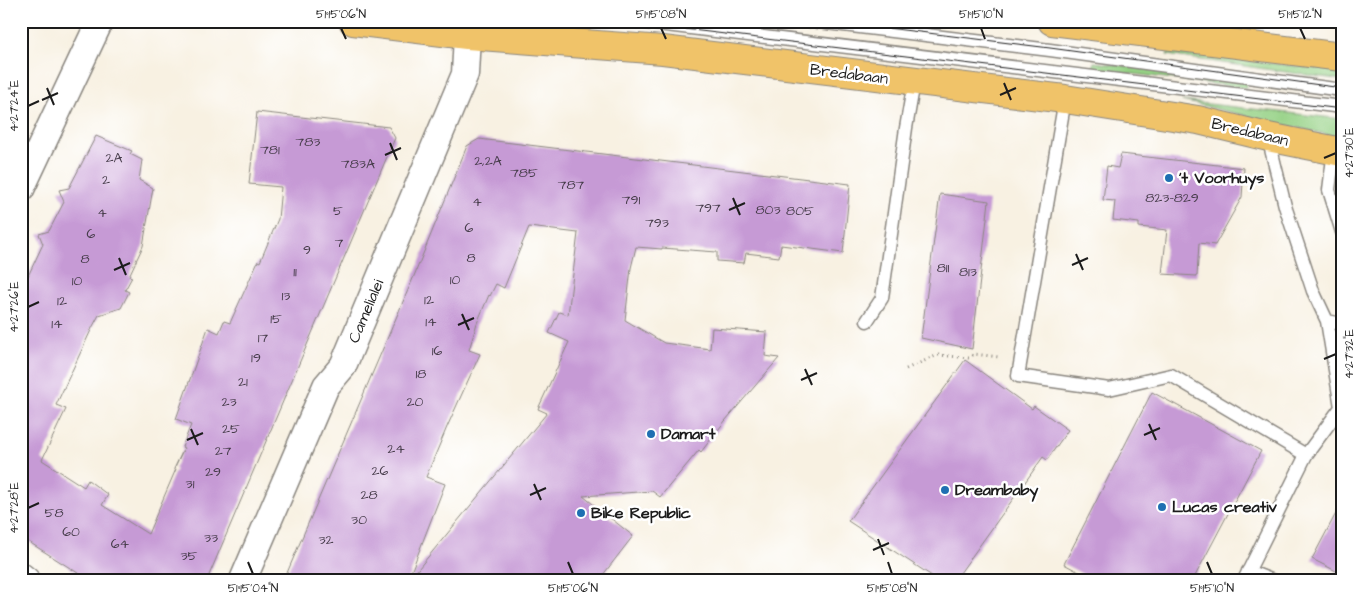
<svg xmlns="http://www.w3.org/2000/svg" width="1363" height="601" viewBox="0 0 1363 601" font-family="'Architects Daughter',sans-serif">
  <rect width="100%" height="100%" fill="#fff"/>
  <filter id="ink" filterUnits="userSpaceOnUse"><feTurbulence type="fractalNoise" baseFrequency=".02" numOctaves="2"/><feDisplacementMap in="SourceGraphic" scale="10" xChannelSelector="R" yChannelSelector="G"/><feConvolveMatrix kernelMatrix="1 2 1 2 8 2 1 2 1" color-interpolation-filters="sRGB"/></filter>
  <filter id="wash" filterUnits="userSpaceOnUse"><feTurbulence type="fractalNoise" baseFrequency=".0096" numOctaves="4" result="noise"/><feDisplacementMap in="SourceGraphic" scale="20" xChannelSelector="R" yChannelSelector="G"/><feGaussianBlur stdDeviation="1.12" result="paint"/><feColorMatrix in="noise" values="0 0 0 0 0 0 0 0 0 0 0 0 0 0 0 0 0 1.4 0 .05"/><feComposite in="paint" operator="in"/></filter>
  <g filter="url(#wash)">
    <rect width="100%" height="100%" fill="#f8f1e2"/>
    <path fill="#95d185" stroke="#587650" d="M1168 52 1342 71V80L1167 55Z
      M1094 62 1246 81V88L1093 69Z
      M1182 101 1342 119V138Z"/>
    <g id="blocks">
      <path fill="#c69ad5" d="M257 112 389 127 395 138 207 580H89L21 537V291L43 244 39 234 49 231 64 202 59 190 69 188 96 136 132 151 130 154 142 160 139 180 153 188 143 246 129 276 132 277 125 290 129 292 121 308 99 315 92 328 56 405 66 409 42 460 84 487 88 480 108 495 102 505 148 534 176 469H174L184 448 182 447 191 425 176 419 208 328 219 333 224 321 230 323 258 261 260 262 278 219 281 187 249 184Z
        M479 139 850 184 843 253 781 245 779 257 746 253 744 263 717 261V252L662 248V249L636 247 631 268 625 320 664 343 710 349 712 328 767 332 765 356 779 358 725 421 701 452 699 450 660 497 652 491 583 496 633 536 599 580H409L547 413 538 409 569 342 549 333 559 312 568 315 578 233 529 227 504 288 496 284 490 296 489 295 477 323 469 350 480 354 447 427 426 477 445 484 408 580H284L414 276 467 146Z
        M1121 154 1244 168 1242 197 1215 245 1199 243 1197 276 1162 274 1167 230 1139 227V223L1113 220 1115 201 1103 200 1107 166 1118 168Z
        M940 194 989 201 972 349 921 338Z
        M965 360 1032 409 1034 406 1068 430 1047 460 1043 457 955 580H938L848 521Z
        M1152 392 1261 451 1193 580H1094L1064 564Z
        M1342 502V574L1312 559Z"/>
    </g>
  </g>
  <g filter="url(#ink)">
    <use href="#blocks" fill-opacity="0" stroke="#8a867f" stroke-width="1"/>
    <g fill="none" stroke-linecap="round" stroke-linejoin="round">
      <g stroke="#8a867f" stroke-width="15">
        <path id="service" d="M633 21 1342 107
          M810 21 1050 50 1342 90
          M1065 99 1018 376 1109 389 1171 375 1306 455
          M1268 137 1285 206 1313 291 1327 321 1341 407
          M1334 150 1329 190 1342 232
          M867 321 882 298 906 128 914 82
          M1327 321 1342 324
          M1248 571 1271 580
          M1244 580 1306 455 1342 406"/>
      </g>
      <g stroke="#8a867f" stroke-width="29">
        <path id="minor" d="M21 189 100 21
          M21 576 26 580
          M243 580 326 386 343 366 465 74 467 35"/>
      </g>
      <g stroke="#8a867f" stroke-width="30">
        <path id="primary" d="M353 21 467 35 663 50 1065 99 1198 120 1268 137 1342 152
          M1052 21 1342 57"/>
      </g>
      <path stroke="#8a867f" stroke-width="3" stroke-dasharray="1 4" stroke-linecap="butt" d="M906 369 938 355 969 358 974 354 999 357"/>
      <use href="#service" stroke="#fff" stroke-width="12"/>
      <use href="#minor" stroke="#fff" stroke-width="26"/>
      <use href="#primary" stroke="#f0c369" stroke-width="28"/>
      <path stroke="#1c1c1c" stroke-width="1" d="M618 21 1342 109
        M830 21 1050 48 1342 88"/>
    </g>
  </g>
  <path fill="none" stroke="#1c1c1c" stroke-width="2" d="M341 28 346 39M661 28 666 39M981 28 985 39M1300 28 1305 39M1004 83 1011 100M47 88 54 105M1000 95 1016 88M42 100 58 93M28 106 39 101M390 143 397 160M385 155 401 148M1324 158 1336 153M733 198 740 215M729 210 745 203M1076 254 1083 270M119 258 126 275M1072 265 1088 258M114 270 130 263M28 307 39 302M462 314 469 330M458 325 474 318M1324 359 1336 354M805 369 812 385M801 380 817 373M1149 424 1156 440M191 429 198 445M1144 435 1160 428M187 440 203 433M534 484 541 500M530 495 546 488M28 508 39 503M878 539 884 555M873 550 889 543M248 562 253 574M568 562 573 574M888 562 892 574M1207 562 1212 574"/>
  <g fill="#1f6fb2" stroke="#fff" stroke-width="2">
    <circle cx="1169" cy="178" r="5"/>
    <circle cx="651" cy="434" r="5"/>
    <circle cx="945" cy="490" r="5"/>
    <circle cx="1162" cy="507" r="5"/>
    <circle cx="581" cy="513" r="5"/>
  </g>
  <g text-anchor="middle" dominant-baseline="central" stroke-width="5" stroke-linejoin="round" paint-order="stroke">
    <g font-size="14" fill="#463c4a">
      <text x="308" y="142">783</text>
      <text x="270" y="150">781</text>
      <text x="114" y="158">2A</text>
      <text x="488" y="161">2,2A</text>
      <text x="358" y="164">783A</text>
      <text x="524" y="173">785</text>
      <text x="106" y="180">2</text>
      <text x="571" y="185">787</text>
      <text x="1172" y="198">823-829</text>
      <text x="631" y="200">791</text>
      <text x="477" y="202">4</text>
      <text x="708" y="208">797</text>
      <text x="768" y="210">803</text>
      <text x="338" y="211">5</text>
      <text x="800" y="211">805</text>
      <text x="102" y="213">4</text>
      <text x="657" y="223">793</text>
      <text x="469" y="228">6</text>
      <text x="91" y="234">6</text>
      <text x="339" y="243">7</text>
      <text x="307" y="250">9</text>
      <text x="471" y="258">8</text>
      <text x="85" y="259">8</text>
      <text x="943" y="268">811</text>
      <text x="295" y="272">11</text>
      <text x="968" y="272">813</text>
      <text x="455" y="280">10</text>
      <text x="77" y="281">10</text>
      <text x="286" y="296">13</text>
      <text x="429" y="300">12</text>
      <text x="62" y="301">12</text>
      <text x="276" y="319">15</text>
      <text x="431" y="322">14</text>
      <text x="57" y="324">14</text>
      <text x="263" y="338">17</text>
      <text x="437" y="351">16</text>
      <text x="256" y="358">19</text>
      <text x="421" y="374">18</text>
      <text x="243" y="382">21</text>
      <text x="229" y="402">23</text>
      <text x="415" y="402">20</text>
      <text x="231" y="429">25</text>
      <text x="396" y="449">24</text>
      <text x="223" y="451">27</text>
      <text x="380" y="471">26</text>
      <text x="213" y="472">29</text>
      <text x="190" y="484">31</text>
      <text x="369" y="495">28</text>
      <text x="54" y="513">58</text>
      <text x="359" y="520">30</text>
      <text x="71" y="532">60</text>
      <text x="211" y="538">33</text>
      <text x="326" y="540">32</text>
      <text x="120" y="544">64</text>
      <text x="189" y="556">35</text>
    </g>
    <g font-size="16" fill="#1c1c1c" stroke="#fff">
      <text transform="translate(849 74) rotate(7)">Bredabaan</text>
      <text transform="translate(1250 132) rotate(13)">Bredabaan</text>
      <text transform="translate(366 311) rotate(-67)">Camelialei</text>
    </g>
    <g font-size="16" font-weight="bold" fill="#1c1c1c" stroke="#fff" text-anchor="start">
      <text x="1179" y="178">'t Voorhuys</text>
      <text x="661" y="434">Damart</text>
      <text x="955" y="490">Dreambaby</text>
      <text x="1172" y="507">Lucas creativ</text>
      <text x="591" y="513">Bike Republic</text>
    </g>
  </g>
  <rect width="1363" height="601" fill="none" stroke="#fff" stroke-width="55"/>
  <rect x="28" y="28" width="1308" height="546" fill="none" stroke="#1c1c1c" stroke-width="2"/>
  <g font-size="12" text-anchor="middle" fill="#1c1c1c">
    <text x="341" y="18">51°15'06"N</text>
    <text x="661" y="18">51°15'08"N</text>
    <text x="981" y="18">51°15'10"N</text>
    <text x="1300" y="18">51°15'12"N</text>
    <text transform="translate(14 106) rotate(-90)" y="4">4°27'24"E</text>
    <text transform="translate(1349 153) rotate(-90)" y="4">4°27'30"E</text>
    <text transform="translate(14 307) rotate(-90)" y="4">4°27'26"E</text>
    <text transform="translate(1349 354) rotate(-90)" y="4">4°27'32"E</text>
    <text transform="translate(14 508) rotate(-90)" y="4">4°27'28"E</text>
    <text x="253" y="592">51°15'04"N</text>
    <text x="573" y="592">51°15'06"N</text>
    <text x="892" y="592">51°15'08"N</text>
    <text x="1212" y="592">51°15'10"N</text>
  </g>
</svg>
